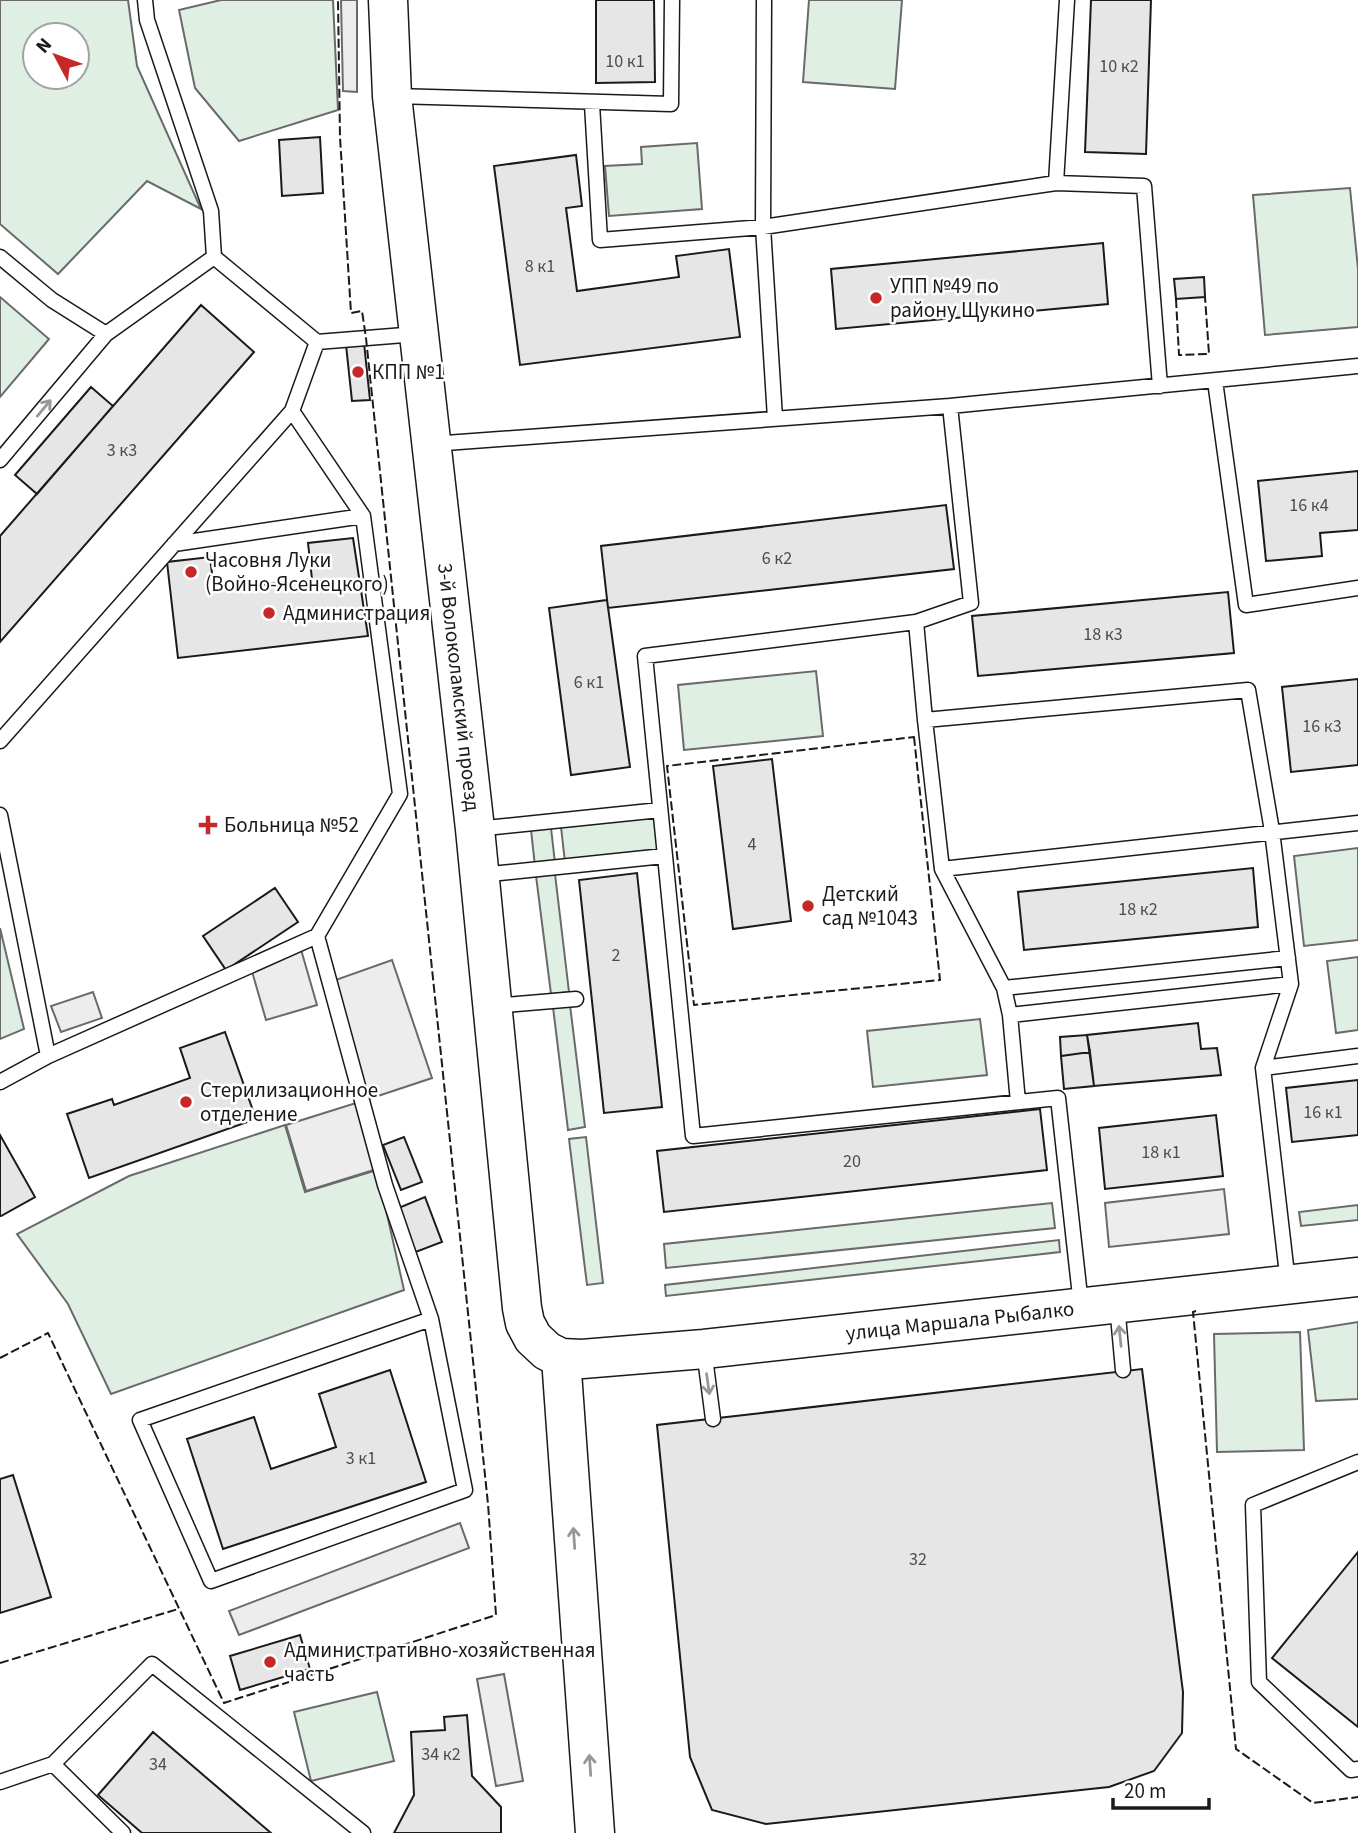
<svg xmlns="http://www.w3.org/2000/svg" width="1358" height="1833" viewBox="0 0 1358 1833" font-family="'Source Sans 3',sans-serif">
  <rect width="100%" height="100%" fill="#fff"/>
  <path fill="#e0efe3" stroke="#6a6a6a" stroke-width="2" fill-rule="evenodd" d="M0 0H128L137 66 201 209 147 181 58 274 0 224ZM35 35H77V77H35Z
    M221 0H333L338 110 239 141 195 88 179 10Z
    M809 0H902L895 89 803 82Z
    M697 143 702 209 609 216 605 166 642 164 641 147Z
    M1350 188 1358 269V327L1265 335 1253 195Z
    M0 297 49 339 0 397Z
    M816 671 823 736 684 750 678 685Z
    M654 816 658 851 565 862 561 827Z
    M551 828 555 863 535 866 531 830Z
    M1358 848V940L1304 946 1294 856Z
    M555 874 569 992 551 994 536 876Z
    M0 928 24 1029 0 1039Z
    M1358 957V1030L1336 1033 1327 961Z
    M570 1005 585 1127 568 1130 553 1007Z
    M980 1019 987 1075 873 1087 867 1031Z
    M285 1125 305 1192 377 1170 404 1290 111 1394 68 1304 17 1234 129 1176Z
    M586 1137 603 1283 587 1285 569 1139Z
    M1052 1203 1055 1228 666 1268 664 1244Z
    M1358 1205V1220L1301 1226 1299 1212Z
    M1059 1240 1060 1252 666 1296 665 1285Z
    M1358 1322V1399L1316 1401 1308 1330Z
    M1300 1332 1304 1450 1217 1452 1214 1334Z
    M377 1692 394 1761 311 1781 294 1712Z"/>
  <path fill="#ededed" stroke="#6a6a6a" stroke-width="2" d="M341 0H357V92L343 91Z
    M300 946 317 1005 266 1020 249 961Z
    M392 960 432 1078 366 1100 327 983Z
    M93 992 102 1018 61 1032 51 1006Z
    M356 1103 377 1169 306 1191 286 1125Z
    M1224 1189 1229 1234 1109 1247 1105 1203Z
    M460 1523 469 1548 239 1635 229 1611Z
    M504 1674 523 1781 496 1786 477 1679Z"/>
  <path fill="#e6e6e6" stroke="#1a1a1a" stroke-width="2" d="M596 0H654L655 82 596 83Z
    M1091 0H1151L1146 154 1085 152Z
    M320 137 323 193 282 196 279 140Z
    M576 155 582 206 566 208 577 291 679 277 676 256 729 249 740 337 520 365 494 166Z
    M1103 243 1108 304 836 329 831 269Z
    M1204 277 1205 297 1176 299 1174 279Z
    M201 305 254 352 0 642V536Z
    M364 343 370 400 352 401 346 345Z
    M91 387 113 406 37 494 15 475Z
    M1358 471V530L1320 533 1322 556 1266 561 1258 481Z
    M946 505 954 569 608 608 601 546Z
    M353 538 368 636 178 658 167 562 210 557 214 590 312 579 308 543Z
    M1228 592 1234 653 978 676 972 616Z
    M607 600 630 767 571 775 549 608Z
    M1358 679V765L1291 772 1282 687Z
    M772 759 791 921 733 929 713 766Z
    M1253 868 1258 927 1024 950 1018 892Z
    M637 873 662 1107 604 1113 579 880Z
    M275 888 298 922 226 970 203 936Z
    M1198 1023 1201 1049 1217 1048 1221 1075 1094 1086 1087 1035Z
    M225 1032 256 1119 89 1178 67 1114 112 1099 114 1105 190 1078 180 1048Z
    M1087 1035 1090 1052 1061 1056 1060 1037Z
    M1090 1052 1094 1086 1064 1089 1061 1056Z
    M1358 1080V1135L1292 1142 1286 1088Z
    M1040 1109 1047 1170 664 1212 657 1151Z
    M1216 1115 1223 1176 1105 1189 1099 1128Z
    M0 1135 35 1197 1 1216 0 1215Z
    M404 1137 422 1182 401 1190 383 1145Z
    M425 1197 442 1242 413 1253 396 1209Z
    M1142 1369 1183 1692 1182 1733 1154 1771 1109 1787 766 1824 712 1810 690 1757 657 1425Z
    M390 1370 426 1482 223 1549 187 1439 254 1417 271 1469 336 1447 319 1394Z
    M13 1475 51 1597 0 1613V1479Z
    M1358 1552V1727L1272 1658Z
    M300 1635 310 1669 240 1690 230 1656Z
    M467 1715 472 1776 501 1807V1833H394L414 1795 411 1732 445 1730 444 1717Z
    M153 1732 271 1833H142L98 1795Z"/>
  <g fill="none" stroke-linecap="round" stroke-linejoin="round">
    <g stroke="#1a1a1a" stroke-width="17">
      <path id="lane" d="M145 0 147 20 211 211 214 257
        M764 0 763 227 775 418
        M394 96 671 104 672 0
        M592 104 600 240 763 227 1056 183 1067 0
        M1056 183 1144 186 1160 386
        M0 257 52 300 106 334 214 257 317 342 417 334
        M1215 381 1246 605 1358 588
        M292 411 363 516 400 794 317 936
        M432 444 950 406 1358 366
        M0 460 106 334
        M174 544 363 516
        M916 622 971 603 950 406
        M925 720 942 869 1358 823
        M0 741 292 411 317 342
        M0 815 48 1056
        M476 829 660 810
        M942 869 1004 988 1010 1015
        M481 875 664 856
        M1004 988 1288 958
        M493 1006 576 999
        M1263 1068 1288 1283
        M0 1082 48 1056 317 936 385 1185 431 1319 465 1490 211 1581 140 1420 431 1319
        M1018 1102 1010 1015 1291 984
        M1081 1305 1058 1098 693 1136 645 656 916 622 925 720 1248 690 1272 831 1291 984 1263 1068 1358 1056
        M1117 1305 1123 1370
        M704 1350 713 1419
        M1358 1462 1253 1505 1259 1682 1351 1770 1358 1769
        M53 1764 152 1664 363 1833
        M0 1782 53 1764 123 1833"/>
    </g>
    <g stroke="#1a1a1a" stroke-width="41">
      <g id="secondary">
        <path id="s1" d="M388 0 392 96 475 829 522 1308 525 1323 533 1338 547 1351 561 1358 582 1359 704 1349 1358 1277"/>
        <path d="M561 1358 595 1833"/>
      </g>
    </g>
    <use href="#lane" stroke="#fff" stroke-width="14"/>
    <use href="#secondary" stroke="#fff" stroke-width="38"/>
    <path stroke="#1a1a1a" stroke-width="2" stroke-dasharray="9 3.5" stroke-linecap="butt" d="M1176 299 1179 355 1209 354 1205 297
      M914 737 940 980 694 1005 667 766Z
      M1196 1311 1193 1312 1236 1749 1313 1803 1358 1797
      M0 1358 48 1333 224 1703 496 1615 488 1504 366 338 362 311 351 313 340 137 338 0
      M0 1663 178 1609"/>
  </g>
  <defs><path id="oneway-shaft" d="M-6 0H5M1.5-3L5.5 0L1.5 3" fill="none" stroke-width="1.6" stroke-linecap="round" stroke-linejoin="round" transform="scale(1.75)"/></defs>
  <g stroke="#989898">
    <use href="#oneway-shaft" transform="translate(44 408) rotate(-50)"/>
    <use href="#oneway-shaft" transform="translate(1120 1336) rotate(-96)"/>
    <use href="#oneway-shaft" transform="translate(708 1384) rotate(82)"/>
    <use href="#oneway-shaft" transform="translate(574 1538) rotate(-94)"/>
    <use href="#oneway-shaft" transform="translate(590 1765) rotate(-94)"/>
  </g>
  <g fill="#c62828" stroke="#fff" stroke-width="2.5">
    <circle cx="876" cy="298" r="7"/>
    <circle cx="358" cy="372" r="7"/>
    <circle cx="191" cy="572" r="7"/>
    <circle cx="269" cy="613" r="7"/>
    <path d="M204.5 814.5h7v7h7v7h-7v7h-7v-7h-7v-7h7z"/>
    <circle cx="808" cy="906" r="7"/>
    <circle cx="186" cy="1102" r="7"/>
    <circle cx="270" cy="1662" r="7"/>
  </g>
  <g text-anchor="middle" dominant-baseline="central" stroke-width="5" stroke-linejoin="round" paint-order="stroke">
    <g font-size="18" fill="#4d4d4d">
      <text x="625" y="61">10 к1</text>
      <text x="1119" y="66">10 к2</text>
      <text x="540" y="266">8 к1</text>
      <text x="122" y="450">3 к3</text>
      <text x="1309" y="505">16 к4</text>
      <text x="777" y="558">6 к2</text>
      <text x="1103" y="634">18 к3</text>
      <text x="589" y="682">6 к1</text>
      <text x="1322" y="726">16 к3</text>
      <text x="752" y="844">4</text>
      <text x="1138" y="909">18 к2</text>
      <text x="616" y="955">2</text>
      <text x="1323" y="1112">16 к1</text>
      <text x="1161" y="1152">18 к1</text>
      <text x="852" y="1161">20</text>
      <text x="361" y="1458">3 к1</text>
      <text x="918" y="1559">32</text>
      <text x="441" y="1754">34 к2</text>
      <text x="158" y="1764">34</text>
    </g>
    <g font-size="21" fill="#1a1a1a" stroke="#fff" text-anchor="start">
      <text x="890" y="286">УПП №49 по<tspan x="890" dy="24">району Щукино</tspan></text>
      <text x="372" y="372">КПП №1</text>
      <text x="205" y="560">Часовня Луки<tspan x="205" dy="24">(Войно-Ясенецкого)</tspan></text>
      <text x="283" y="613">Администрация</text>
      <text x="224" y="825">Больница №52</text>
      <text x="822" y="894">Детский<tspan x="822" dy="24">сад №1043</tspan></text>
      <text x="200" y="1090">Стерилизационное<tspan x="200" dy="24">отделение</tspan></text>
      <text x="284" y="1650">Административно-хозяйственная<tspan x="284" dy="24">часть</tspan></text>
    </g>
    <g font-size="21" fill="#1a1a1a" stroke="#fff">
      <text stroke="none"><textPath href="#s1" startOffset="691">3-й Волоколамский проезд</textPath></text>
      <text stroke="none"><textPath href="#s1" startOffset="1783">улица Маршала Рыбалко</textPath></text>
    </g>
  </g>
  <g transform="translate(56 56) rotate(311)"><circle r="33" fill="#ffffff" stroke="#a3a3a3" stroke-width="2"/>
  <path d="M0-5L12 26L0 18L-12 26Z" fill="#c62828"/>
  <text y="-10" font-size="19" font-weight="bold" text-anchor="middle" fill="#1a1a1a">N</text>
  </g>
  <path d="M1113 1798v10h96v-10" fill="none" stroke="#1a1a1a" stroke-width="3.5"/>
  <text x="1124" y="1798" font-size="21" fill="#1a1a1a" stroke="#ffffff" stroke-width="5" paint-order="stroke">20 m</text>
</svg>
